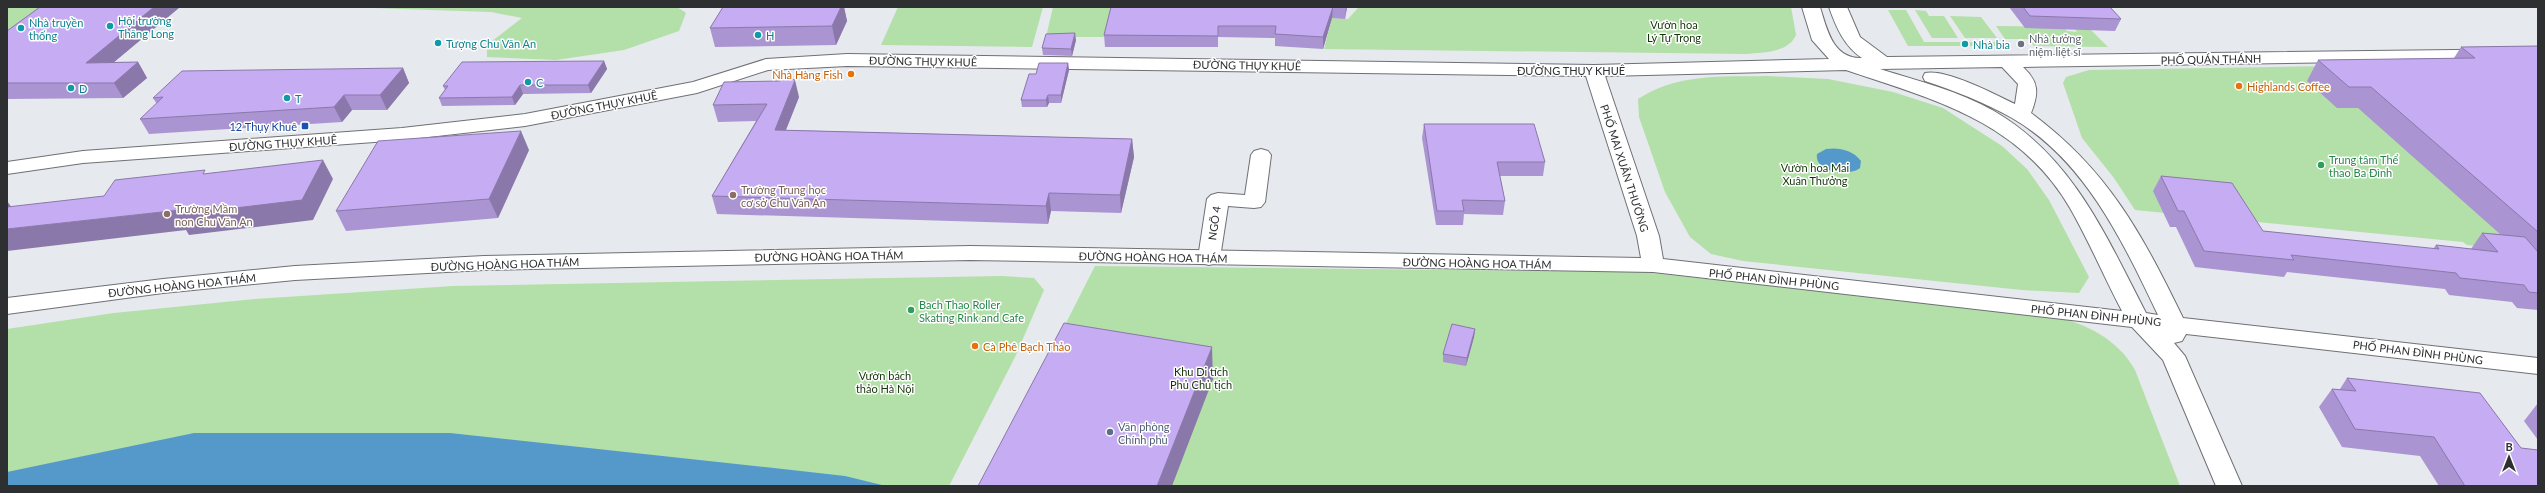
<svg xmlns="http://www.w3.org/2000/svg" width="2545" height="493" viewBox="0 0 2545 493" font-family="Lato,sans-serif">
  <rect width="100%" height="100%" fill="#e6e9ed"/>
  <path fill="#b3dfa8" d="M7 7H87L7 54Z
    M677 7 686 13 679 31 624 50 556 60 487 57V45L522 18 491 12 373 8Z
    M898 7H1043L1032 47 881 45Z
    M1053 7H1113L1108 37H1046Z
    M1359 7H1791L1796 35C1788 53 1764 52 1746 54L1324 49 1332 18 1348 19Z
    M1888 10H1906L1924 42H1961L1964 45H1969L1967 42H2008L2011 46H1908Z
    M1915 10 1926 11 1929 16H1944L1958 38H1932Z
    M1950 16 1981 17 1997 38H1965Z
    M1996 26 2063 27 2067 31 2077 32 2074 27 2090 29 2108 47 2034 46 2028 39H2005Z
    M2458 64 2538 253 2467 245 2463 242 2135 210 2114 178 2082 138 2063 83 2066 77 2089 70Z
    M1767 76 1828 79 1893 92 1943 108 2002 146 2027 169 2049 200 2089 277 2079 293 2022 290 1743 261 1711 254 1690 237 1665 192 1639 117 1638 99C1679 73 1720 77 1767 76Z
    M1095 266 1642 272 2051 315C2086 324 2117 338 2135 370L2180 486H983Z
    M1002 276 1034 278 1044 290 1015 357 949 486H7V329L114 313 255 299 453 286Z"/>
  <path fill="#5599cb" d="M1826 149C1839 147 1853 150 1861 161L1860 168C1849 177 1814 172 1817 154Z
    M194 433H450L765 467 845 476 886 486H7V472Z"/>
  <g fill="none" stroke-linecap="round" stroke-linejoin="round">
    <g stroke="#6e7074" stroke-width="2">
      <path id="minor" d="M1261 149 1268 151 1271 155 1265 202 1261 207 1254 208 1228 206 1220 258 1217 263 1209 265 1201 263 1198 258 1207 199 1211 195 1218 193 1245 195 1251 155 1254 151Z"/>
    </g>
    <g stroke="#6e7074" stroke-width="2">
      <path id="secondary" d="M1802 7H1820C1827 30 1833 59 1862 58 1844 46 1836 27 1829 7H1847L1860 37 1887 57 2538 49V59L2023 67C2039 82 2039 93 2031 113 2108 170 2142 234 2183 318L2538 358V374L2186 334 2182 341 2174 343 2185 356 2242 486H2216L2163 360 2132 327 1653 272 970 260 484 270 295 280 163 293 7 314V298L163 279 295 266 484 256 970 246 1641 258 1637 236 1586 76 847 66 768 70 697 93 525 126 402 140 83 163 7 174V162L83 151 402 128 525 114 693 82 766 59 847 54 1594 65 1829 59 1812 40ZM2002 67 2018 84 2015 104C1997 95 1945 68 1925 73L1923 77 1925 81C1955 91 1984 102 2012 118 2085 160 2123 242 2158 315L2146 313C2106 236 2073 157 1994 111 1959 91 1918 81 1880 69ZM1846 70C1935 100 2019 121 2070 208 2089 241 2104 277 2122 311L1663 259 1659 236 1605 76Z"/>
    </g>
    <use href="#minor" fill="#fff" fill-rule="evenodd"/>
    <use href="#secondary" fill="#fff" fill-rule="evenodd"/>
  </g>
  <path fill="#aa94d1" d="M40 7H180L114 62H138L147 78 123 98 7 99V31Z
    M723 7H844L847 21 836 45 715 47 710 28Z
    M1111 7H1347L1345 19 1332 18 1323 49 1275 46V38L1218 37V47H1105L1104 35Z
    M2009 7H2110L2121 19 2115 31 2025 28Z
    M1076 40 1072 56 1043 55 1042 48Z
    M2538 46V310L2517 308 2512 302 2449 295 2445 289 2287 272 2284 277 2195 267 2176 227H2170L2153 191 2161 176 2263 231 2433 249 2436 245 2472 249H2471L2482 233 2500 234 2358 108H2337L2307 81 2318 60 2454 58 2461 47Z
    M604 61 607 69 591 93 523 94 515 105 442 106 439 98 445 90 443 86Z
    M1068 63 1069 70 1061 103H1049L1047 107H1022L1021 100 1036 74Z
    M403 68 409 83 387 110H352L342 122 149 134 140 119 157 104 153 98Z
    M799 97 786 130 1132 139 1134 157 1121 213 1051 211 1048 224 717 214 712 196 756 121 718 122 713 105Z
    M1424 124 1545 162 1543 176H1500L1505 201 1503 215 1464 214 1463 225H1436L1422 138Z
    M529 150 498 218 346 231 336 211Z
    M1475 329 1474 337 1466 366 1443 362V354Z
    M2347 378 2538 486H2439L2420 456 2342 447 2319 407 2332 389H2340Z
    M2538 403V440L2524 421Z"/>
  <path fill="#8b78aa" d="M154 7H180L95 78 86 63Z
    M841 7H844L847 21 836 45 832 26Z
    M1333 7 1332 18 1323 49V37Z
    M1346 7H1347L1345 19Z
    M1075 33 1076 40 1072 56 1071 49Z
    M604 61 607 69 591 93 588 85Z
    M138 62 147 78 123 98 114 83Z
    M1068 63 1069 70 1061 103V95Z
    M403 68 409 83 387 110 380 95Z
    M795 80 799 97 779 147 775 130Z
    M520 85 523 94 515 105 512 97Z
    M344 95 352 110 342 122 334 107Z
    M1048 95 1049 103 1047 107 1046 100Z
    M521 131 529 150 498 218 489 199Z
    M1132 139 1134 157 1121 213 1120 195Z
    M323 160 333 179 313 220 189 235 186 230 7 251V229L180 210Z
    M1049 193 1051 211 1048 224 1046 206Z
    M7 201 15 212 7 222Z
    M1475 329 1474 337 1466 366 1467 358Z
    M1212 347 1213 379 1172 486H1157Z"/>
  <path fill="#c6acf3" stroke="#8b78aa" d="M40 7H154L86 63 138 62 114 83H7V31Z
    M723 7H841L832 26 710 28Z
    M1111 7H1333L1323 37 1275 34 1276 26H1218V36L1104 35Z
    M2023 7H2110L2121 19 2030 16Z
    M1075 33 1071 49 1042 48 1046 34Z
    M2538 46V232L2371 87H2349L2318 60 2475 58 2461 47Z
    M604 61 588 85H520L512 97 439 98 448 86H443L462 62Z
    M1039 63H1068L1061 95H1048L1046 100H1021L1029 74H1036Z
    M403 68 380 95H344L334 107 140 119 163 97 153 98 182 71Z
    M784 75 795 80 775 130 1132 139 1120 195 1049 193 1046 206 712 196 767 104 713 105 724 82 780 81Z
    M1424 124H1534L1545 162H1497L1505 201 1462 200 1464 211H1437Z
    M521 131 489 199 336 211 378 141Z
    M323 160 302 200 177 215 180 210 7 229V207L104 196 115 180 205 170 203 174Z
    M2161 176 2232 183 2263 231 2439 249 2436 245 2498 252 2482 233 2525 237 2538 252V293L2529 292 2524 285 2460 278 2456 273 2291 255 2294 260 2204 251 2184 211H2178Z
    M1064 323 1212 347 1157 486H978Z
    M1452 324 1475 329 1467 358 1443 354Z
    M2347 378 2480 393 2521 448 2538 450V486H2465L2434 437 2355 429 2332 389 2356 391Z"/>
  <g fill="#0f9aa8" stroke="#fff" stroke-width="1.5">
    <circle cx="110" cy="26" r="4"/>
    <circle cx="21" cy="28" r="4"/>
    <circle cx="758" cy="35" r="4"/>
    <circle cx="438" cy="43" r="4"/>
    <circle cx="1965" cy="44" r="4"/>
    <circle cx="528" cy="82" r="4"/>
    <circle cx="71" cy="88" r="4"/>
    <circle cx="287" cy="98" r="4"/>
  </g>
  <circle fill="#6b7280" stroke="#fff" stroke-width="1.5" cx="2021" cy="44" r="4"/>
  <g fill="#e8710a" stroke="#fff" stroke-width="1.5">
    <circle cx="851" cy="74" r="4"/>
    <circle cx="2239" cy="86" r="4"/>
    <circle cx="975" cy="346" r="4"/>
  </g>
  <rect fill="#1a4fb4" stroke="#fff" stroke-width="1.5" x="301" y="122" width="8" height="8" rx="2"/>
  <g fill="#2e9e5b" stroke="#fff" stroke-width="1.5">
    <circle cx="2321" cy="165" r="4"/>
    <circle cx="911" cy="310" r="4"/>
  </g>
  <g fill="#8d6e63" stroke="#fff" stroke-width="1.5">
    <circle cx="733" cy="195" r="4"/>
    <circle cx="167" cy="214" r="4"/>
  </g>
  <circle fill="#5c6f8a" stroke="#fff" stroke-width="1.5" cx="1110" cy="432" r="4"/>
  <g text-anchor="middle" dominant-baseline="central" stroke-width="3" stroke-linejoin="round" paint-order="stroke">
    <g font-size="11" fill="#0d838f" stroke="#fff" text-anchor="start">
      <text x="118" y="20">Hội trường<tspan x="118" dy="13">Thăng Long</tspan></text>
      <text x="29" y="22">Nhà truyền<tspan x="29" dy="13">thống</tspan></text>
      <text x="766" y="35">H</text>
      <text x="446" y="43">Tượng Chu Văn An</text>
      <text x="1973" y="44">Nhà bia</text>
      <text x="536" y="82">C</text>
      <text x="79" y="88">D</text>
      <text x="295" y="98">T</text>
    </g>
    <g font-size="11" fill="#133408" stroke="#fff">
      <text x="1674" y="24">Vườn hoa<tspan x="1674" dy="13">Lý Tự Trọng</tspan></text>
      <text x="1815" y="167">Vườn hoa Mai<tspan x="1815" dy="13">Xuân Thưởng</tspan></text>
      <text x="1201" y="371">Khu Di tích<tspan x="1201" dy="13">Phủ Chủ tịch</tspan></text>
      <text x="885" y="375">Vườn bách<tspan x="885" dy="13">thảo Hà Nội</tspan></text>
    </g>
    <g font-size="11" fill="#5b616d" stroke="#fff" text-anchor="start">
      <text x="2029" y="38">Nhà tưởng<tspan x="2029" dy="13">niệm liệt sĩ</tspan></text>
    </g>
    <g font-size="11" fill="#2e2f31" stroke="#fff">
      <text transform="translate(2211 59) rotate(-1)">PHỐ QUÁN THÁNH</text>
      <text transform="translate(923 61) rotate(1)">ĐƯỜNG THỤY KHUÊ</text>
      <text transform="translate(1247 65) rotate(1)">ĐƯỜNG THỤY KHUÊ</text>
      <text x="1571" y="70">ĐƯỜNG THỤY KHUÊ</text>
      <text transform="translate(604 105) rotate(-11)">ĐƯỜNG THỤY KHUÊ</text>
      <text transform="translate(283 143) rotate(-4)">ĐƯỜNG THỤY KHUÊ</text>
      <text transform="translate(1625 168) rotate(72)">PHỐ MAI XUÂN THƯỞNG</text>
      <text transform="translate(1214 223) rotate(-82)">NGÕ 4</text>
      <text transform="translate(829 256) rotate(-1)">ĐƯỜNG HOÀNG HOA THÁM</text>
      <text transform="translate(1153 257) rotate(1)">ĐƯỜNG HOÀNG HOA THÁM</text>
      <text transform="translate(1477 263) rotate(1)">ĐƯỜNG HOÀNG HOA THÁM</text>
      <text transform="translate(505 264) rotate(-2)">ĐƯỜNG HOÀNG HOA THÁM</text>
      <text transform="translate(1774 279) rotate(6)">PHỐ PHAN ĐÌNH PHÙNG</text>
      <text transform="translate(182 285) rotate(-6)">ĐƯỜNG HOÀNG HOA THÁM</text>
      <text transform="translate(2096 315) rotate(6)">PHỐ PHAN ĐÌNH PHÙNG</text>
      <text transform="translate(2418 352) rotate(7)">PHỐ PHAN ĐÌNH PHÙNG</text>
    </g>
    <g font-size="11" fill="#c56008" stroke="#fff" text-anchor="start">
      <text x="843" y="74" text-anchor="end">Nhà Hàng Fish</text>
      <text x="2247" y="86">Highlands Coffee</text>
      <text x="983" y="346">Cà Phê Bạch Thảo</text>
    </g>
    <g font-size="11" fill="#164399" stroke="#fff" text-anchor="end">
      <text x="297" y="126">12 Thụy Khuê</text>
    </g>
    <g font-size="11" fill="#27864d" stroke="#fff" text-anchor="start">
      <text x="2329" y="159">Trung tâm Thể<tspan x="2329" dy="13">thao Ba Đình</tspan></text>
      <text x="919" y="304">Bach Thao Roller<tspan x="919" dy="13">Skating Rink and Cafe</tspan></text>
    </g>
    <g font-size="11" fill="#785e54" stroke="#fff" text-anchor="start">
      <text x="741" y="189">Trường Trung học<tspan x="741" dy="13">cơ sở Chu Văn An</tspan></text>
      <text x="175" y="208">Trường Mầm<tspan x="175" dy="13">non Chu Văn An</tspan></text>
    </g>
    <g font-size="11" fill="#4e5e75" stroke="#fff" text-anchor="start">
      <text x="1118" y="426">Văn phòng<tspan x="1118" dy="13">Chính phủ</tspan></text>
    </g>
  </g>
  <rect width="2545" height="493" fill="none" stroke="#2e2f31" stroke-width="16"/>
  <g transform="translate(2509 457)" stroke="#ffffff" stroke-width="3" paint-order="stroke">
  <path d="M0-3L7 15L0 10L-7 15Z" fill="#2e2f31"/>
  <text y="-6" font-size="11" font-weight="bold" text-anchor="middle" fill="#2e2f31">B</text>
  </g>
</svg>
